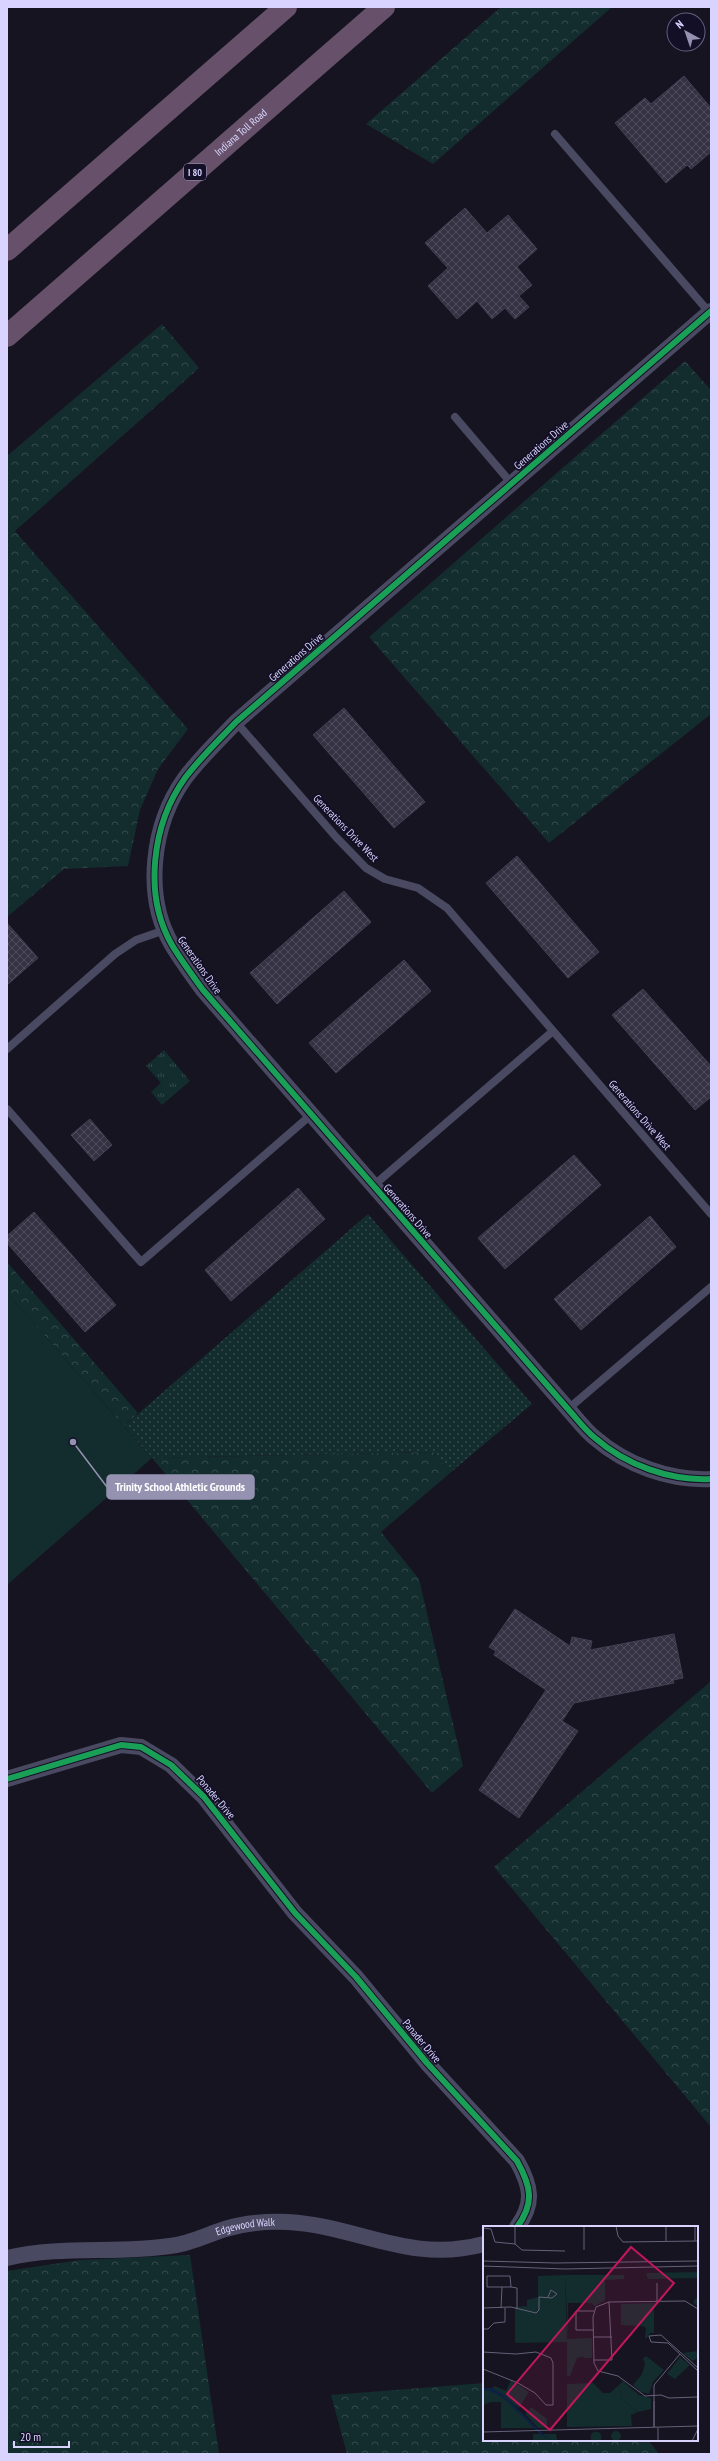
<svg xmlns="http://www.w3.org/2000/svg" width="718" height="2461" viewBox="0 0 718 2461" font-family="'PT Sans Narrow',sans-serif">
  <defs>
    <pattern id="grass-dots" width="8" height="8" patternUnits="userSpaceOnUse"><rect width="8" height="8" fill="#132c2d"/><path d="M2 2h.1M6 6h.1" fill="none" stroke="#354a4c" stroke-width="1.8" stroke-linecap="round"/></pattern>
    <pattern id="forest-crowns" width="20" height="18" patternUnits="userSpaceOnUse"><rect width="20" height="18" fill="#132c2d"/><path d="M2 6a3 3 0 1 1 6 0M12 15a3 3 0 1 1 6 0" fill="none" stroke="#354a4c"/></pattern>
    <pattern id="park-tufts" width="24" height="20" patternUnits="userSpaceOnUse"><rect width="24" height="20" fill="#132c2d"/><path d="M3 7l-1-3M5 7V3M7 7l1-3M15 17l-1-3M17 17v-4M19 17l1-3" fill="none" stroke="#354a4c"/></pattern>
    <pattern id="building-cross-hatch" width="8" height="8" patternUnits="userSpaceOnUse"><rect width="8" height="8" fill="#343243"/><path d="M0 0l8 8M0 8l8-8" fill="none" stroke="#514f5f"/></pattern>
  </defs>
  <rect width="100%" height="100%" fill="#161421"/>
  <path fill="url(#grass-dots)" d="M368 1214 532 1404 450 1473 433 1452 152 1458 124 1426Z"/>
  <path fill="url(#forest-crowns)" d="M501 7H612L433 164 366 124Z
    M162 324 199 368 15 531 188 729 158 769 140 810 128 866 64 869 7 917V456Z
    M685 361 711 390V714L549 843 369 637Z
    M7 1262 138 1413 124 1426 7 1293Z
    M433 1452 450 1473 381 1532 419 1579 463 1766 432 1793 152 1458Z
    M711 1681V2127L494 1867Z
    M190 2255 219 2454H7V2271L80 2260Z
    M484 2383V2440H648L659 2454H347L331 2395Z"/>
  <path fill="url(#park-tufts)" d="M164 1050 190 1081 162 1105 151 1092 161 1083 146 1066Z"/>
  <path fill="#132c2d" d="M7 1293 152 1458 7 1585Z"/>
  <path fill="url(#building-cross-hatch)" stroke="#433f54" d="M684 76 711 108V152L691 169 687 165 666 183 615 123 645 98 651 104Z
    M465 208 487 233 508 215 537 249 517 267 532 285 519 296 529 307 515 319 505 308 492 319 477 301 457 319 428 286 448 268 425 243Z
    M344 708 425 802 394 828 313 735Z
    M517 856 599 952 568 978 486 883Z
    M344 891 371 922 277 1004 250 973Z
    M7 923 38 958 7 985Z
    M404 960 431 991 336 1073 309 1043Z
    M643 989 711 1066V1097L695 1110 612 1015Z
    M90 1119 112 1145 94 1161 71 1135Z
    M574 1155 601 1185 505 1269 478 1238Z
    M298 1188 325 1219 231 1301 205 1270Z
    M34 1212 116 1305 85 1332 7 1243V1236Z
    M650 1216 676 1247 581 1330 554 1299Z
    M515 1609 570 1646 572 1637 592 1641 590 1650 674 1634 683 1678 673 1680 674 1683 574 1703 562 1721 578 1731 519 1818 479 1790 546 1690 494 1655 496 1651 489 1647Z"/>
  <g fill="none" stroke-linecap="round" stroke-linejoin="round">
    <path stroke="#4a4962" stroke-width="8" d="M555 134 709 312
      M455 417 512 484
      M236 722 336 837 366 868 385 879 418 888 447 908 711 1214
      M7 1049 115 954 136 940 165 930
      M7 1109 141 1262 312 1114
      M373 1186 553 1031
      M568 1409 711 1287"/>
    <g stroke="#4a4962" stroke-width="16">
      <path d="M711 311 236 722C219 740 200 758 185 778 152 824 143 895 172 945 181 960 192 975 203 990L568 1409C577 1419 585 1430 595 1438 626 1465 670 1481 711 1479"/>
      <path d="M7 1779 121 1745 141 1747 171 1765 204 1797 295 1913 356 1977 427 2063 517 2161C531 2186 535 2203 517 2227"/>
      <path id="s1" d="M7 2258C61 2245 116 2254 170 2246 190 2244 206 2235 225 2229 245 2223 266 2221 288 2222 359 2226 409 2264 484 2244"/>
    </g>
    <g stroke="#67516a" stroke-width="22">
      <path d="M7 250 286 7"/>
      <path id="s2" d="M7 336 384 7"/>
    </g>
    <g stroke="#130f26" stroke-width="8">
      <path id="cycleway" d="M711 311 236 722C219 740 200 758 185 778 152 824 143 895 172 945 181 960 192 975 203 990L568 1409C577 1419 585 1430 595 1438 626 1465 670 1481 711 1479
        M7 1779 121 1745 141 1747 171 1765 204 1797 295 1913 356 1977 427 2063 517 2161C531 2186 535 2203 517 2227"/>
    </g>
    <use href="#cycleway" stroke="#1a9f57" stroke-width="6"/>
  </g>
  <g text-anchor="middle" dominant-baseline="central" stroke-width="3.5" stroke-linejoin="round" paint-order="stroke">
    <rect fill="#130f26" stroke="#9e99be" stroke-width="1" x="184" y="164" width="22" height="16" rx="3"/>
    <g font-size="10" font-weight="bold" fill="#d9d4ff">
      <text x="195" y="172">I 80</text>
    </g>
    <g font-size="11" fill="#d9d4ff" stroke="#130f26">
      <text stroke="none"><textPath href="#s2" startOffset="310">Indiana Toll Road</textPath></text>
      <text transform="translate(541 445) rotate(-41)">Generations Drive</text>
      <text transform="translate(296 657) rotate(-41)">Generations Drive</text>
      <text transform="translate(346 828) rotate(46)">Generations Drive West</text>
      <text transform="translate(200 965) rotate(55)">Generations Drive</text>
      <text transform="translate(640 1115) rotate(49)">Generations Drive West</text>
      <text transform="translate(408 1211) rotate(49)">Generations Drive</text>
      <text transform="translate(216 1797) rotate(50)">Ponader Drive</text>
      <text transform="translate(422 2041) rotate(50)">Panader Drive</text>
      <text stroke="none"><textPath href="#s1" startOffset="242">Edgewood Walk</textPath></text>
    </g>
  </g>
  <g transform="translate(483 2226)">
    <rect width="215" height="215" fill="#161421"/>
    <path d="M109 112V132H101L84 116V113ZM140 155 156 169 168 172V183L155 186 137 172 138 162 136 159Z" fill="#132c2d"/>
    <path d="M215 46V81L210 76 215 70 214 52 165 53 163 47ZM82 49H141V53L122 54V74L112 80 108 77H85V113ZM171 77V107H167L164 112H162L163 102 160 100 138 99V78ZM84 116 101 130 94 132 87 150H84ZM215 125V132L209 135 200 127ZM163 130 181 144 170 156 166 168 158 166 150 159 159 148 162 138 160 133ZM197 131 207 139 192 153 184 148ZM28 154 46 166 36 182 9 162 12 160 23 165ZM110 157 120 167H127L136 159 138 162 137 172 155 186 148 189 149 200 84 201V158ZM0 164H7L21 172 53 202H18V176H8L0 179ZM48 181 64 193V202H55L42 188ZM128 210a5 5 0 1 1 10 0a5 5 0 1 1-10 0ZM107.5 211a5.5 5.5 0 1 1 11 0a5.5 5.5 0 1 1-11 0Z" fill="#132c2d"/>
    <path d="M50 208H73L74 214 83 215H50Z" fill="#132c2d"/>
    <path d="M82 49 84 116 32 117V81L44 80V74L55 71V50Z" fill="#132c2d"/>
    <path d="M0 162H9L21 169 61 209 70 215 58 209 21 172 7 165 0 164Z" fill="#0d2144"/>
    <path fill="none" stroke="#64617a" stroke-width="1" d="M32 0V18M101 0V24M133 0 135 10 140 16 215 15M183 0V15M212 0V15M0 2 8 3 12 16 32 18 39 24 82 25M0 35 73 37 215 35M0 40 82 43 215 40M174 57V76M28 61 34 62V83M0 82 28 81 53 87 56 84V71L69 72 74 68 68 64 65 71M18 82 19 61H4V50H27L28 61H19M215 83 202 75 126 76 113 81 110 91 111 137 115 145 135 150 162 170 178 169 186 172 215 171M0 103H5L11 97 22 96V82M111 104H93V85H111M111 111H129M0 126 33 128 53 126 68 132 70 137V179H63L52 167 35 157 0 143M111 134H129L126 76M215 142 178 109 166 110 168 116 185 117 215 145M171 175V201M171 201V159L197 128M175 202V215M0 206 215 200M209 215 215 203"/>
    <path fill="#c2185b" fill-opacity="0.15" stroke="#c2185b" stroke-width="2" d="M148 21 191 57 67 204 24 168Z"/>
    <rect width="215" height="215" fill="none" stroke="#d9d4ff" stroke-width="2"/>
  </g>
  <path fill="none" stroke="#9591b1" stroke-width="1.5" d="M73 1442L107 1487"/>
  <circle fill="#9591b1" stroke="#130f26" stroke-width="1.5" cx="73" cy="1442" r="4"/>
  <rect fill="#9591b1" stroke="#9591b1" stroke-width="1.5" x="107" y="1475" width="147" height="24" rx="4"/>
  <g font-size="12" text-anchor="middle" font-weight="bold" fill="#fff">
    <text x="180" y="1491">Trinity School Athletic Grounds</text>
  </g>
  <rect width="718" height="2461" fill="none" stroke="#d9d4ff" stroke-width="16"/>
  <g transform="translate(686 32) rotate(320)"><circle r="19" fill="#130f26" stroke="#625e7d"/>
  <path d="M0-3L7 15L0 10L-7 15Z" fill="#9591b1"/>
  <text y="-6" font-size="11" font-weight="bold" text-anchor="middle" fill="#d9d4ff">N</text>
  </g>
  <path d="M14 2441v6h55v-6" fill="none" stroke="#d9d4ff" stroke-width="2"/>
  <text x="20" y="2441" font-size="12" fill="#d9d4ff" stroke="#130f26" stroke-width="3" paint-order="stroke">20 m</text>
</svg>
